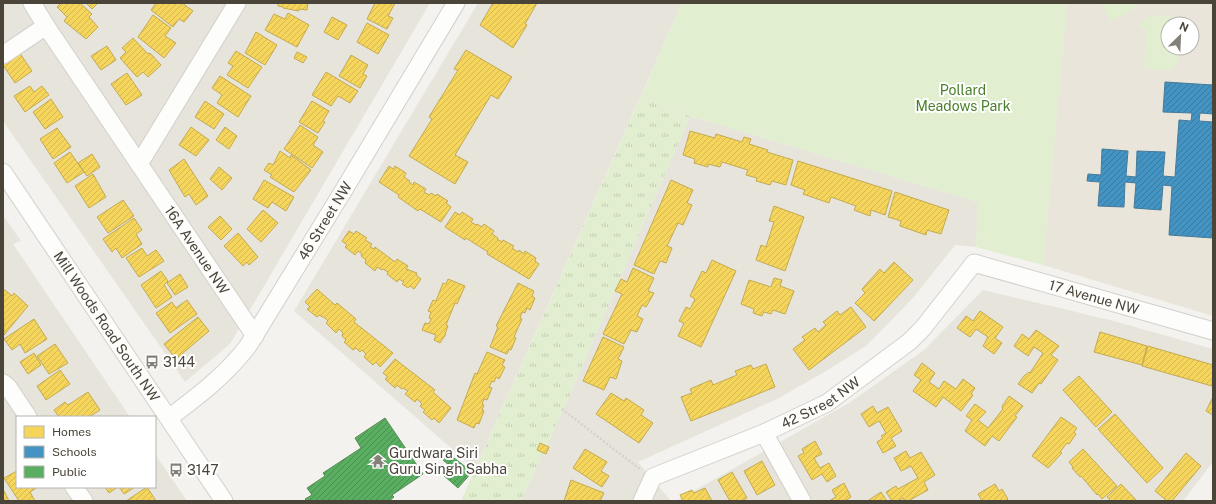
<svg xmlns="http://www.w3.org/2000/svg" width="1216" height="504" viewBox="0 0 1216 504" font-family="'Public Sans',sans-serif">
  <defs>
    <pattern id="grass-tufts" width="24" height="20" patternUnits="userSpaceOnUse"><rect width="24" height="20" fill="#e1eecf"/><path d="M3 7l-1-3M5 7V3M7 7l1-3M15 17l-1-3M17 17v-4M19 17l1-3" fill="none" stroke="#c3cdb2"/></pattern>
    <pattern id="homes-hatch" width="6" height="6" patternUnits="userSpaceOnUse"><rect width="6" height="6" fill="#f6d55c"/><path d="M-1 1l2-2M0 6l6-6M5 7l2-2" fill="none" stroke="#d4b851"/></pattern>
    <pattern id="schools-hatch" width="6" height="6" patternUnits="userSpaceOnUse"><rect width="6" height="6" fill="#4393c3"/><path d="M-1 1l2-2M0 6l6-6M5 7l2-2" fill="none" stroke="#3a7a9f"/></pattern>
    <pattern id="public-hatch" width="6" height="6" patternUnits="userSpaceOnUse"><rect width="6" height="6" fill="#5aae61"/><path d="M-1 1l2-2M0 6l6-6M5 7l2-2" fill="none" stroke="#4c8f51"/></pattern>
  </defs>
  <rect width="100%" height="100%" fill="#f4f2ee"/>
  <path fill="#e7e4dc" d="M3 3H430L230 344 185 382 3 121Z
    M478 3H682L475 469 294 311Z
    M690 116 978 202 976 247 955 245 913 298 866 346 826 371 779 398 638 462 671 501H521L567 401Z
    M3 215 21 241 13 244 130 417H17V487H155V454L187 501H3Z
    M983 290 1114 321 1213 349V462L1183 501H676L849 403 924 350Z"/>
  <path fill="#eae5da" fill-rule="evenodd" d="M1067 3H1213V316L1043 265ZM1168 24H1192V48H1168Z"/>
  <path fill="url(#grass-tufts)" d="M641 96 690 116 567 401 521 501H461Z"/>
  <path fill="#e1eecf" d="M682 3H1067L1043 265 976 247 978 202 690 116 641 96Z
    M1101 3H1135L1137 7 1111 21Z
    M1152 15 1187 18V24H1168V48H1181L1179 51 1178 64 1169 71 1144 68 1146 32 1139 24Z"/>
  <path fill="url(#homes-hatch)" stroke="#c3aa52" d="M61 3H80L92 14 89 17 98 27 86 39 64 21 67 17 57 7Z
    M86 3H98L92 9Z
    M156 3H182L193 11 184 22 179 19 173 27 151 10Z
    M278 3H308L307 10 299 9V11L283 8V7L278 6Z
    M375 3H395L388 16 393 18 387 29 367 19Z
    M493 3H537L525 24 527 25 513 48 480 25Z
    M288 13 309 25 297 47 265 30 274 14 285 19Z
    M153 15 171 28 165 36 176 43 164 58 138 37Z
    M332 17 347 25 338 40 324 32Z
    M367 23 389 35 378 54 357 42Z
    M256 32 277 45 265 65 245 53Z
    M133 38 148 54 150 53 161 65 148 77 143 72 137 77 120 58 126 52 122 48Z
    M107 46 116 60 101 70 91 56Z
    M17 49 32 71 15 83 3 65V58Z
    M466 50 512 77 498 99 491 95 455 155 468 162 455 184 409 156 432 119 429 117 458 70 454 69Z
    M236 51 262 67 248 88 227 75 233 66 228 63Z
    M297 52 307 57 303 63 294 58Z
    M351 55 368 65 363 74 367 76 360 88 339 76Z
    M326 72 358 91 350 103 338 96 331 106 312 95Z
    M127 73 142 95 126 105 111 84Z
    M220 76 251 96 238 117 217 103 222 95 212 88Z
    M30 86 34 92 42 86 49 95 25 112 14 96Z
    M51 99 63 117 45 129 33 112Z
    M205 101 224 114 214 129 195 117Z
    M312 101 329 111 323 121 325 122 318 133 299 122Z
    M300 125 318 137 313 145 323 152 312 168 284 149Z
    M191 127 209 140 196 156 179 145Z
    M225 127 237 136 229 149 216 140Z
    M57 128 71 147 53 159 40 139Z
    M690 131 715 138 716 134 742 142 744 137 751 139 749 144 768 150 767 152 793 160 786 185 772 181 770 185 756 181 757 178 746 175 748 170 722 162 720 167 708 164V167L694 163 695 159 683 155Z
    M280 151 290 158 291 155 311 170 294 192 270 177 272 175 264 170 269 163 273 165Z
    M70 152 84 172 67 183 54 163Z
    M92 154 100 167 87 176 78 163Z
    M184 159 208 196 196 205 189 194 185 197 169 170Z
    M798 161 892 191 885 215 871 210 870 216 854 210 856 206 831 197 829 203 803 194 805 190 791 185Z
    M389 166 393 169 395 166 406 173 404 177 410 181 409 182 413 185 414 182 426 189 424 192 429 195 431 193 436 196 437 194 448 201 446 203 451 207 441 222 420 209 418 211 398 197 399 195 379 182Z
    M219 167 232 178 222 190 210 179Z
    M93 174 106 197 89 208 75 186Z
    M264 180 294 197 286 211 272 202 268 208 253 199Z
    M671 180 693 190 687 203 692 205 683 225 678 223 667 246 672 248 666 263 660 261 654 274 634 265Z
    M895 192 949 210 941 234 927 230 926 235 900 226 901 221 888 217Z
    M123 200 134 216 108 233 97 217Z
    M774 206 804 217 785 271 756 260 761 245 766 247 774 222 769 221Z
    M263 210 278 223 261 242 247 229Z
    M455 212 460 215 462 212 473 219 471 222 476 225 477 224 482 227 484 224 494 231 492 234 498 238 497 239 502 242 503 240 514 246 512 248 518 252 519 250 524 254 525 251 536 258 535 261 539 264 529 279 487 254 488 252 466 238 465 240 445 227Z
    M220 216 232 229 221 240 208 227Z
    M134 218 142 230 136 234 142 244 122 258 116 248 112 252 103 239Z
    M349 231 354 234 356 231 367 238 365 240 372 244 370 247 374 249 375 247 395 262 397 259 408 266 406 269 417 273 416 275 421 279 414 289 410 286 408 288 402 284 404 282 399 279 397 282 387 274 388 272 383 269 382 270 377 267 375 271 365 263 366 260 361 256 362 254 358 251 355 255 345 247 347 245 342 241Z
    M238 233 258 257 249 265 247 262 243 266 224 246Z
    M142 248 147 256 156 250 164 261 139 277 126 258Z
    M712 260 736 271 701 347 678 336 684 323 679 321 686 307 690 309 695 299 690 296 702 271 706 273Z
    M894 262 913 280 874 321 855 303 865 293 862 289 880 269 884 273Z
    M633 268 654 278 648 291 654 293 646 307 642 305 637 316 643 319 637 332 631 330 624 344 603 334 622 294 615 291 621 279 627 282Z
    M161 271 168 281 164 285 172 297 156 308 141 285Z
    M180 274 188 287 175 295 167 283Z
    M774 278 782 280 780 286 794 291 785 314 773 310 771 314 764 312 762 316 753 313 754 309 741 304 749 280 771 287Z
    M448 279 465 286 457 304 455 303 446 325 448 326 445 334H446L440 343 434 340 436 335 422 330 425 323 429 324 431 319 429 318 431 312 428 311 433 300 436 301 443 283 446 284Z
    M518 283 534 291 532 296 535 298 530 310 527 308 525 313 522 312 520 318 522 319 514 337 516 338 511 350 509 349 507 354 490 347 498 327 496 326Z
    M317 289 335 305 337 303 356 319 354 322 393 353 380 367 376 362 373 365 364 357 366 354 362 350 360 352 356 348 353 350 344 342 346 340 342 336 343 333 339 329 336 333 326 323 328 321 325 318 319 315 317 317 307 309 310 307 305 302Z
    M5 290 12 296 14 293 28 306 4 335 3 291Z
    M187 300 197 314 170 333 156 313 172 302 176 308Z
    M851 307 866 327 809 370 793 349 805 340 802 337 815 328 818 332 826 325 823 322 837 311 840 315Z
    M980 311 1003 327 995 338 1002 343 994 354 983 346 988 337 976 329 970 337 957 328 966 316 973 321Z
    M198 317 209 331 176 359 164 344Z
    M34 319 47 339 25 353 20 344 12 350 4 339Z
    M1036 330 1059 346 1051 355 1058 360 1041 384 1039 383 1032 393 1018 384 1024 376 1029 372 1030 373 1043 353 1034 347 1028 356 1014 346 1022 334 1029 339Z
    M1100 332 1147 346 1142 365 1094 352Z
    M603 337 624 347 618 359 622 361 616 379 610 377 604 390 583 381Z
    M55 344 68 363 49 374 37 356Z
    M1148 346 1213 365 1212 386 1142 366Z
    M487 352 505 360 502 365 505 367 499 379 496 377 494 382 492 381 489 387 492 388 487 400 484 399 482 404 484 405 482 410 484 411 479 424 476 423 474 428 457 420 475 373 477 374Z
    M34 353 41 365 28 374 20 362Z
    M395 359 435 390 433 392 451 408 439 423 434 418 432 420 423 412 425 410 420 406 422 404 417 399 415 402 405 394 408 391 403 388 402 389 397 385 395 388 385 379 388 377 383 373Z
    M922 363 935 373 929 382 939 389 944 381 956 389 963 379 975 388 971 394 973 395 961 411 943 397 936 407 913 391 921 380 914 375Z
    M766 364 775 387 691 421 681 397 692 393 690 389 711 380 713 385 737 375 735 371 751 365 753 369Z
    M60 370 70 384 46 400 37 386Z
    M1079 376 1112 412 1096 427 1063 390Z
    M88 392 100 410 89 417H59L54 410 65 402 68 405Z
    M611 393 624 401 626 398 644 410 641 415 653 423 639 443 596 414Z
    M1009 396 1023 406 1015 416 1017 417 999 441 992 436 985 446 965 431 972 420 966 416 975 404 986 412 978 420 988 428 1003 409 1002 408 1003 405Z
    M1213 397V415L1206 411Z
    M873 406 877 413 888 407 902 431 891 438 896 446 883 453 877 442 883 438 881 436 886 433 879 421 869 427 861 414Z
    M1115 414 1163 468 1147 483 1098 429Z
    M1061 417 1077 428 1074 432 1076 434 1069 444 1067 443 1060 452 1062 453 1048 468 1032 456Z
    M815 441 822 454 814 458 820 468 829 463 836 476 827 482 822 474 812 480 798 456 804 453 802 449Z
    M540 443 549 447 546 454 537 450Z
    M585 449 607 462 601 471 609 476 602 487 573 468Z
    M1083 449 1117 486 1102 499 1098 494 1097 495 1081 476 1080 477 1072 468 1073 467 1069 462Z
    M906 451 910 458 921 452 935 475 924 482 928 490 908 501H905L903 498 898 501H892L886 492 896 486 898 489 918 478 911 466 901 471 894 458Z
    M1186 453 1201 466 1172 501H1167L1155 491Z
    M762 461 775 485 757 495 744 471Z
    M17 471V487H38L30 492 35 501H19L4 478Z
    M732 472 747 498 742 501H730L718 480Z
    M571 480 604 493 600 501H564Z
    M844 483 851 497 845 501H829L836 497 832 490Z
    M995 484 999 491 1002 489 1008 499 1006 501H982L978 494Z
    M1121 484 1137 501H1111L1107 497Z
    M105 487H118L109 493Z
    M119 487H135L124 494Z
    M147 487 156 501H126Z
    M705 488 712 501H683L680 495 692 490 694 493Z
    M3 489 9 501H3Z
    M881 492 887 501H870L869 500Z"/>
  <path fill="url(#schools-hatch)" stroke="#457b9a" d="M1165 82 1213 85V114L1200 113 1199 121 1213 122V238L1169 235 1172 186 1163 185 1161 210 1134 208 1136 183 1125 182 1124 207 1098 206 1100 182 1087 181 1088 174 1101 175 1102 149 1128 151 1126 176 1136 177 1137 151 1165 152 1163 176 1175 177 1179 120 1191 121 1192 113 1163 112Z"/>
  <path fill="url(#public-hatch)" stroke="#568e55" d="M385 418 423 474 392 495 394 497 389 501H307L305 499 312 495 307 488 325 476 323 473 361 448 355 438Z
    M449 454 472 472 458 488 442 474 449 465 443 460Z"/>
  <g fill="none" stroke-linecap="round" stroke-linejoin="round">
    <g stroke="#d2d0cb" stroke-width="19">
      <g id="minor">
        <path id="s1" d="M32 3 46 26 255 336"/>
        <path d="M3 55 46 26"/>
        <path d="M139 164 237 3"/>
        <path id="s2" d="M3 172 224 501"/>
        <path d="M3 383 8 387 28 417"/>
        <path id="s3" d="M169 418C198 396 225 376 248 346L345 188 456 3"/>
        <path d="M764 433 802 501"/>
        <path d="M74 487 84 501"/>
        <path id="s4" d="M642 501 653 477 764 433 827 403 909 342 923 328 974 263 1213 331"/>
      </g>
    </g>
    <path stroke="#d3d2cc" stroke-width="2.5" stroke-dasharray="2 2" stroke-linecap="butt" d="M562 409 641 470"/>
    <use href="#minor" stroke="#fdfdfc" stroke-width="17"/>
  </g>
  <defs>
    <g id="bus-bare" transform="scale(1.08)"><path d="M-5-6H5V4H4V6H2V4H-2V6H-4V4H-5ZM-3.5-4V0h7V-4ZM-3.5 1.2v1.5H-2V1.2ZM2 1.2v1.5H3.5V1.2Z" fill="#868178" stroke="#fff" stroke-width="2.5" paint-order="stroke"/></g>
    <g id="temple-bare" transform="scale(1.08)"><path d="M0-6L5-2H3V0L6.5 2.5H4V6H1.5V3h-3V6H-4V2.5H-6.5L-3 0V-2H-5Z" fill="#868178" stroke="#fff" stroke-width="2.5" paint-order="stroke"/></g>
  </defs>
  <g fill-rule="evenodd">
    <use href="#bus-bare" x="152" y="362"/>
    <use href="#temple-bare" x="378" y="461"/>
    <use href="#bus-bare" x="176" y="470"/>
  </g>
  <g text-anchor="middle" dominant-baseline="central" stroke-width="4" stroke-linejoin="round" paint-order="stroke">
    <g font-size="14" fill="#4a7f2a" stroke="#fff">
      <text x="963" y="90">Pollard<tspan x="963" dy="16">Meadows Park</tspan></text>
    </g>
    <g font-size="14" fill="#4b4439" stroke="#fff">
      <text stroke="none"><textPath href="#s3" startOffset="254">46 Street NW</textPath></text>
      <text stroke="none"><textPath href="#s1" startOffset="297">16A Avenue NW</textPath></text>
      <text stroke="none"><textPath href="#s4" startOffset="545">17 Avenue NW</textPath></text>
      <text stroke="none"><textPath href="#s2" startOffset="186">Mill Woods Road South NW</textPath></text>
      <text stroke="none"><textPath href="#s4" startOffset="210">42 Street NW</textPath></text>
    </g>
    <g font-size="14" fill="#4b4439" stroke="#fff" text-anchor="start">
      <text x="163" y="362">3144</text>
      <text x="389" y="453">Gurdwara Siri<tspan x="389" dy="16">Guru Singh Sabha</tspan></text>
      <text x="187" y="470">3147</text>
    </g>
  </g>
  <rect width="1216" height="504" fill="none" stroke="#4b4439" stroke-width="8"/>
  <rect x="16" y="416" width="140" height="72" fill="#ffffff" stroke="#b7b4b0"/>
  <rect x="24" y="426" width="20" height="12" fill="#f6d55c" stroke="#b7b4b0"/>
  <text x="52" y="436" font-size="12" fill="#4b4439">Homes</text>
  <rect x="24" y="446" width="20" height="12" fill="#4393c3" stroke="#b7b4b0"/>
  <text x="52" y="456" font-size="12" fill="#4b4439">Schools</text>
  <rect x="24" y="466" width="20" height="12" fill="#5aae61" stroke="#b7b4b0"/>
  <text x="52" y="476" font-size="12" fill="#4b4439">Public</text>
  <g transform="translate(1180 36) rotate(24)"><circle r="19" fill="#ffffff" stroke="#b7b4b0"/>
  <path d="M0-3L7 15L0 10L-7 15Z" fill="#868178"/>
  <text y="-6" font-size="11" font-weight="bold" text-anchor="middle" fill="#4b4439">N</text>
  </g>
</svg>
